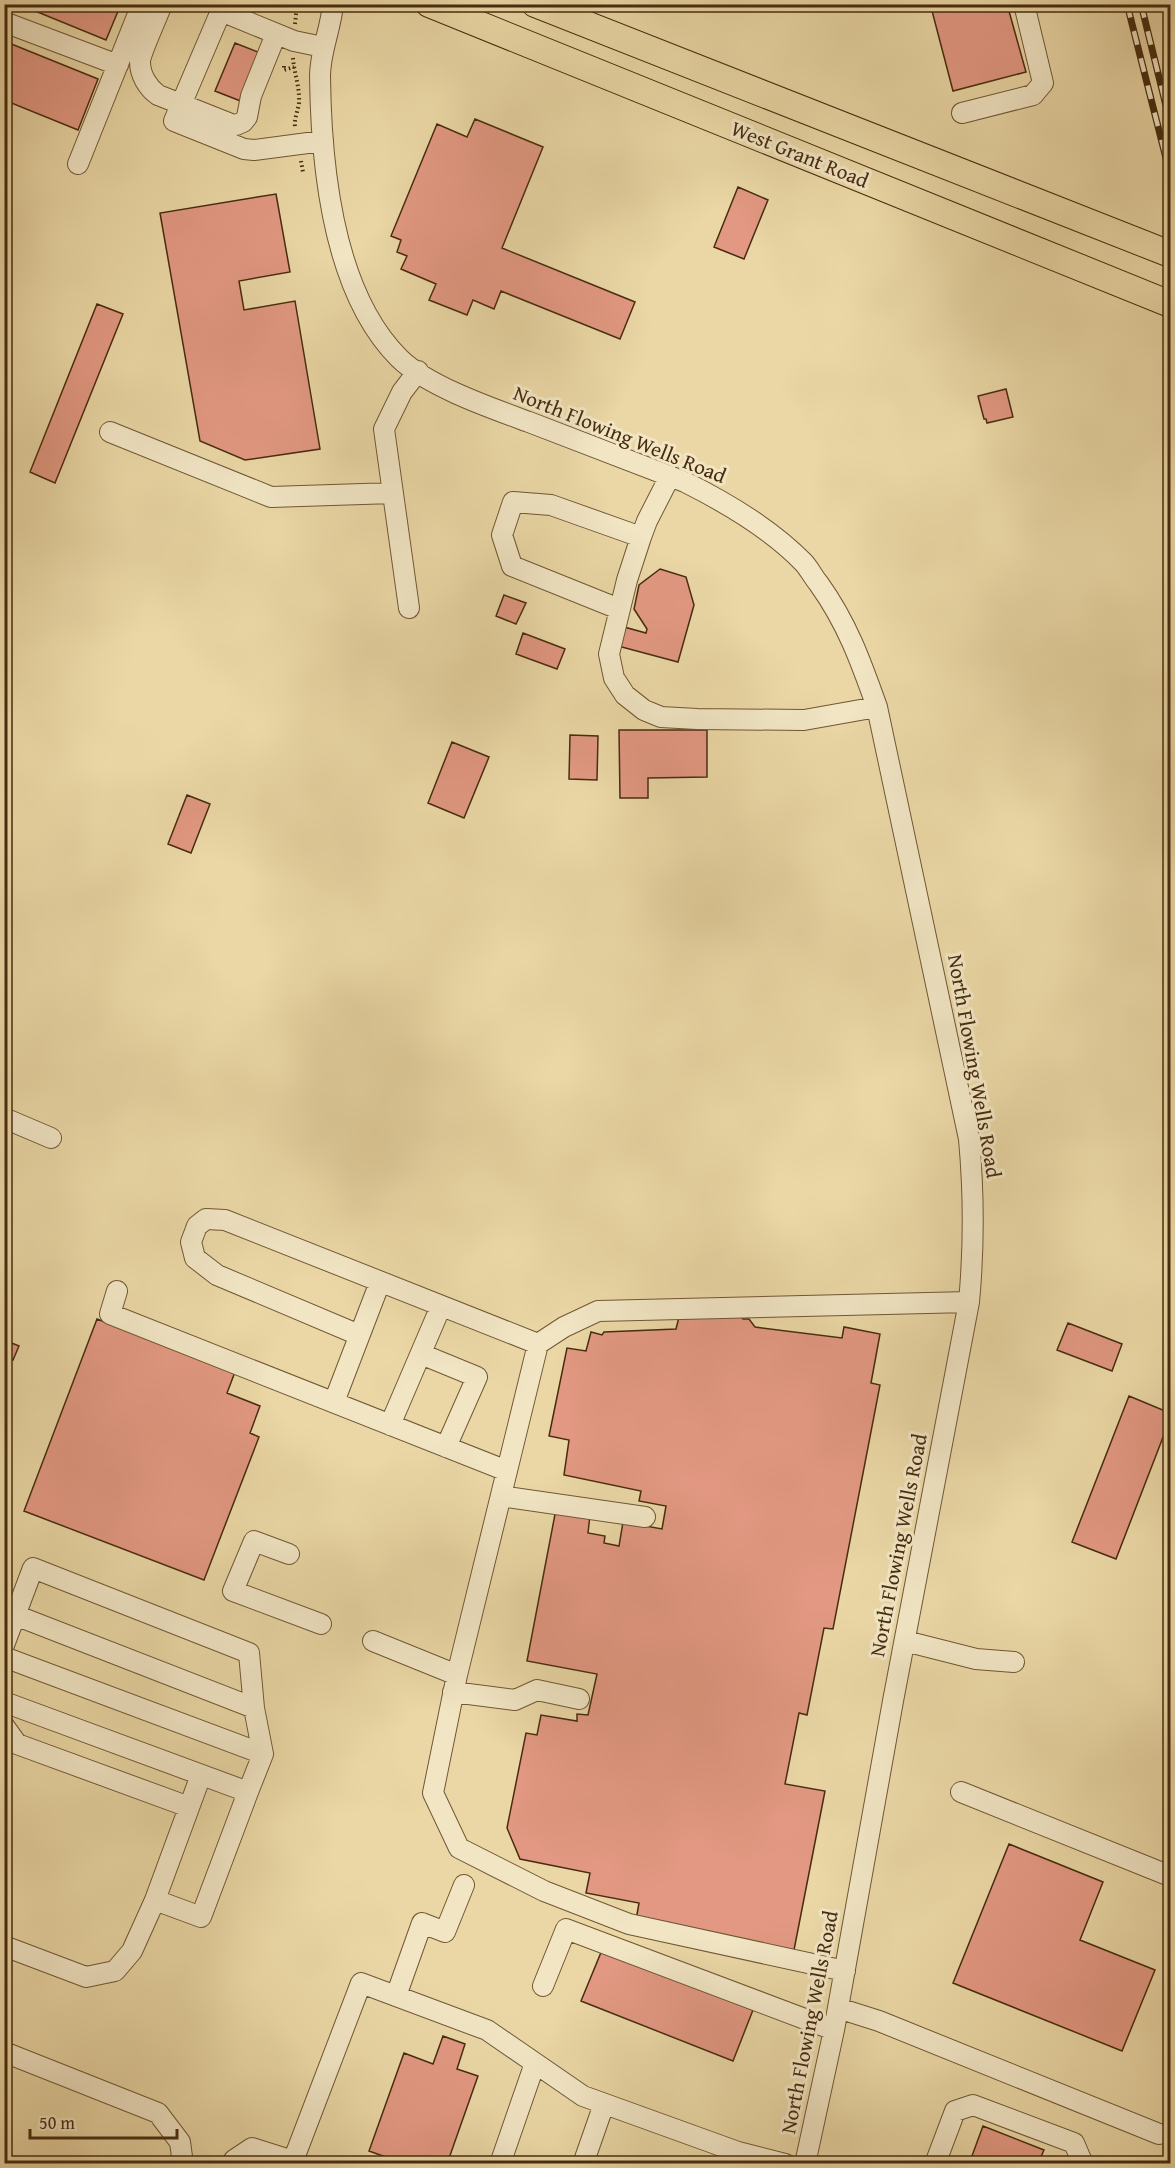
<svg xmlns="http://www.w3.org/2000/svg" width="1175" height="2168" viewBox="0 0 1175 2168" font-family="'Gentium Book Plus',serif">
  <rect width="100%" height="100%" fill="#ead7a5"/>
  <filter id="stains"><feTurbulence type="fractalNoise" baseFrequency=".00333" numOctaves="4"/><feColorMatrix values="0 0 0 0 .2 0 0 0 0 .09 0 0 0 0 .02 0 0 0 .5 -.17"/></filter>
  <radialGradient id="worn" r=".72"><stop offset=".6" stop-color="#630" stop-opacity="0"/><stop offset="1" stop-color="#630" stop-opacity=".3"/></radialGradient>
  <path fill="#e29882" stroke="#472c0f" stroke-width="1.5" d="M18 4H121L106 40Z
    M942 4H1007L1026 72 953 91 931 7Z
    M4 41 98 79 78 130 4 100Z
    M235 43 263 54 243 102 215 91Z
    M475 119 543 147 502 248 635 302 620 339 501 291 494 309 473 300 467 315 429 300 436 284 401 269 407 256 397 252 401 240 391 236 437 124 467 137Z
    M738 187 768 200 744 259 714 247Z
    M276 194 290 272 239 281 244 310 295 301 320 449 245 460 200 441 160 213Z
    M97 304 123 314 55 483 30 472Z
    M1006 389 1013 417 987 423 986 419H984L978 396Z
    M660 569 686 577 694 605 678 662 618 646 624 627 646 633 647 629 634 609 639 585Z
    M504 595 526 603 516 624 496 616Z
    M523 633 565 649 557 669 516 654Z
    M619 730H707V777L648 778V798H620Z
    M570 735 598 736 597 780 569 779Z
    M452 742 489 757 464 818 428 803Z
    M187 795 210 804 191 853 168 844Z
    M739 1314 743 1319H749L755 1327 842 1338 844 1327 880 1334 871 1383 880 1385 833 1629 824 1628 807 1715 799 1713 785 1784 825 1791 794 1950 636 1920 639 1903 586 1893 590 1873 520 1859 507 1828 526 1733 537 1735 541 1715 577 1721V1714L588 1715 597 1674 527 1661 556 1509 590 1515 588 1533 605 1536 604 1543 619 1546 623 1522 662 1529 666 1506 639 1501 641 1491 564 1475 569 1440 549 1436 567 1348 586 1351 591 1332 602 1335 604 1332 676 1329 679 1317Z
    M97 1319 235 1372 227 1393 260 1406 250 1433 259 1437 204 1580 24 1511Z
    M1068 1323 1122 1344 1112 1371 1057 1350Z
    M4 1340 19 1346 13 1360 4 1357Z
    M1129 1396 1170 1413V1419L1116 1559 1072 1542Z
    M1009 1844 1103 1882 1080 1940 1155 1970 1122 2051 953 1983Z
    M602 1950 753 2010 733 2061 581 2001Z
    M443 2036 465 2044 457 2069 478 2076 447 2164H405L369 2151 404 2053 433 2064Z
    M983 2126 1044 2150 1038 2164H969Z"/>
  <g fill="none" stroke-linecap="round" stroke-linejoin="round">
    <g stroke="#705734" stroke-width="22">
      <path id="minor" d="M162 4C158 15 140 54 140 62 140 75 148 88 158 95L231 124 236 125 243 122 247 117 251 96 276 34
        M333 4C331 29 320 51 320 76 321 165 333 292 399 358 427 386 491 408 529 422 581 442 633 462 685 482 725 502 772 530 803 562 809 568 813 577 819 584 847 623 861 662 877 707L969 1139C974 1194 974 1248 969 1302L893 1701 834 2030 805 2164
        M4 22 118 65
        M323 47 294 41 221 11 174 121 244 149 254 150 323 141
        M962 113 1033 95 1043 83 1024 4
        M78 164 142 4
        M110 432 271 497 393 493
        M670 476 647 521 641 537 627 580 609 654 614 678 625 695 644 710 661 717 697 719 804 720 877 707
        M409 608 384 429 402 392 418 371
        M619 609 512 566 502 535 513 502 551 505 641 537
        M4 1118 51 1138
        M117 1291 110 1314 507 1471
        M359 1335 217 1275 195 1258 191 1242 197 1226 206 1219 225 1220 538 1344
        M421 1354 477 1377 446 1447
        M334 1402 380 1282
        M390 1425 441 1306
        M501 1496 645 1517
        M289 1554 254 1541 233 1591 321 1624
        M15 1615 254 1708
        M373 1641 457 1675
        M905 1641 976 1659 1014 1662
        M4 1645 33 1568 249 1653 254 1708 263 1754 248 1792
        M4 1657 263 1754
        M453 1692 515 1700 537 1690 579 1699
        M4 1702 248 1792 201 1917 155 1900 132 1951 115 1971 86 1977 4 1946
        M4 1726 17 1744 189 1807
        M961 1792 1170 1876
        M155 1900 201 1775
        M845 1971 629 1924 544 1891 459 1848 433 1793 457 1675 538 1344 564 1327 598 1311 969 1302
        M543 1986 566 1929 834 2030
        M396 1996 422 1923 445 1932 464 1885
        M838 2008 879 2021 1159 2134
        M4 2052 158 2113 180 2142 183 2164
        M234 2160 252 2148 293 2161 361 1983 487 2030 583 2096 738 2152 785 2164
        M500 2164 535 2063
        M583 2164 604 2104
        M935 2164 955 2111 973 2105 1074 2143 1083 2164"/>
    </g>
    <g stroke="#472c0f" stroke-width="28">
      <path id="major" d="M429 4 1170 304
        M535 4 1170 254"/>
    </g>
    <path stroke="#472c0f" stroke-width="4" stroke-dasharray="1.5 3" stroke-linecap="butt" d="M295 24 297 4
      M293 58C294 73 300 87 299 103 298 111 294 118 295 127
      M284 66V70L294 67
      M301 161 303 172"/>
    <use href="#minor" stroke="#f1e5c4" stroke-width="20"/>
    <use href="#major" stroke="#ead7a5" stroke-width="26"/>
    <g stroke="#472c0f" stroke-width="7">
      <path id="rail" d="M1127 4 1170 174
        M1141 4 1170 122"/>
    </g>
    <use href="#rail" stroke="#f1e5c4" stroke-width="4.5" stroke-dasharray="14" stroke-linecap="butt"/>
  </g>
  <g text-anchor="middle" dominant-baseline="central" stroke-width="6" stroke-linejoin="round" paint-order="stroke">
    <g font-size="21" fill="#472c0f" stroke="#f1e5c4">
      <text transform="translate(800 154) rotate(22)">West Grant Road</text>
      <text transform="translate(620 434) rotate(22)">North Flowing Wells Road</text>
      <text transform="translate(975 1066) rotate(80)">North Flowing Wells Road</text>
      <text transform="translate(898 1545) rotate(-79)">North Flowing Wells Road</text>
      <text transform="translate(809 2022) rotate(-79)">North Flowing Wells Road</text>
    </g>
  </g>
  <rect width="1175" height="2168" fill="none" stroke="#ead7a5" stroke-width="24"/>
  <rect x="6" y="6" width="1163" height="2156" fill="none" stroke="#472c0f" stroke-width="3"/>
  <rect x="12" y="12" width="1151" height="2144" fill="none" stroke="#472c0f" stroke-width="1.5"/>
  <path d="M30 2129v9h147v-9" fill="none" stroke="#472c0f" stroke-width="3"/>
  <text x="39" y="2129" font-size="18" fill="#472c0f" stroke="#f1e5c4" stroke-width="4.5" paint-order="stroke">50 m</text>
  <rect width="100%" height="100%" filter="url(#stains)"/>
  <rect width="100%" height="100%" fill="url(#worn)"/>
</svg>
